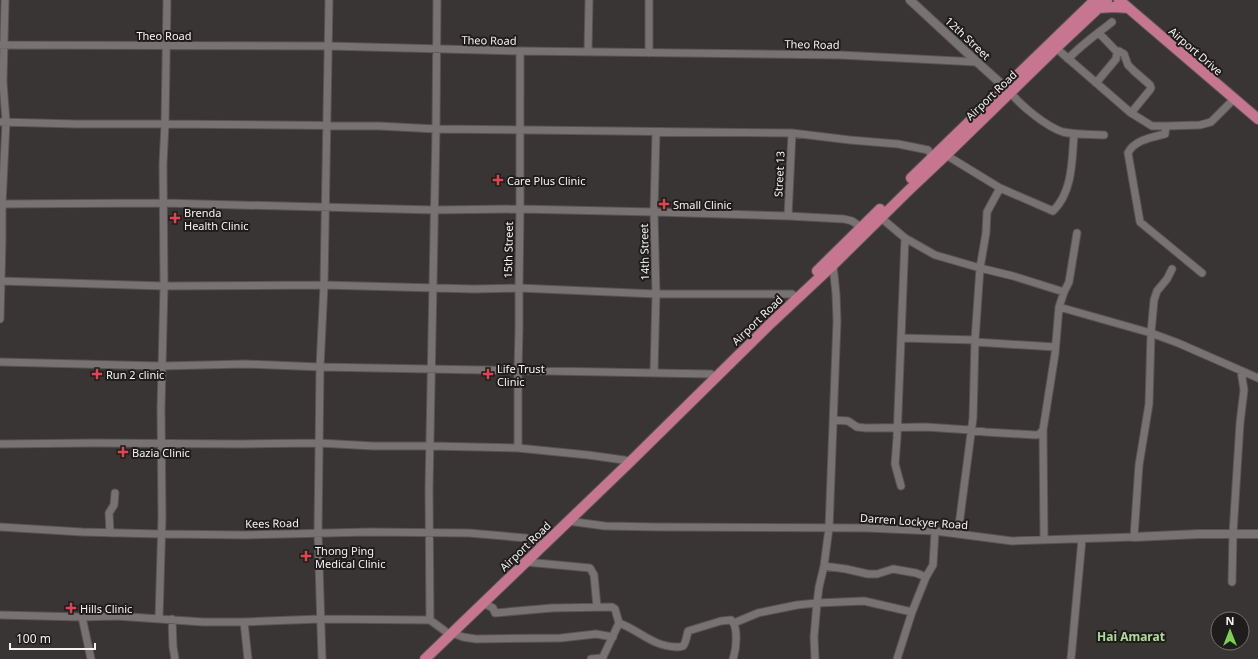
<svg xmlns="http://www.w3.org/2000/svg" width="1258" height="659" viewBox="0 0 1258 659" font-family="'Noto Sans',sans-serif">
  <rect width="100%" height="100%" fill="#393534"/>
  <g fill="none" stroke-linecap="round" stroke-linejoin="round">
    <g stroke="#575453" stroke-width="9">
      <path id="minor" d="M1099 33 1117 52 1119 51 1124 54 1128 65 1134 71 1150 85 1151 88 1149 91 1131 113
        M0 45 328 46 520 51 840 55 977 62
        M1056 48 1131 113 1152 126H1166L1200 125 1211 122 1234 99
        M588 52 589 0
        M649 53V0
        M1068 59C1081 45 1097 34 1112 22
        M1096 83 1116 59 1117 52
        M1011 93C1021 106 1047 127 1063 132 1076 135 1090 134 1104 135
        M0 122 76 124H165L379 126 436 129 792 133 850 140 898 144 928 150 933 158
        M1166 126 1165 134C1153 137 1134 140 1128 153L1140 222 1202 273
        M946 155 1000 188 1053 211C1073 192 1072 159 1074 134
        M0 204 164 203 434 210 520 209 654 212 788 216 844 219 852 221 861 227
        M788 216 792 133
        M880 217 905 238 935 255 980 268 1013 276 1064 292
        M0 281 164 286 324 285 473 289 519 288 656 294H792L797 298
        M1059 307 1151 333 1178 343 1258 378
        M0 319 2 239V204L6 122 3 82 5 0
        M901 338 975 340
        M975 342 1055 347
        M0 362 162 366 245 364 320 367 711 374
        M654 372 656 294 654 212 656 132
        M833 420 848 421 857 427 866 428 926 427 971 430 985 432 1036 435C1040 435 1041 432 1043 430L1055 354 1059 307 1064 292 1069 282 1077 233
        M1043 430 1044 539
        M0 444 94 443 242 444 319 443 373 446H430L518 448 588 455 631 461
        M518 448V370L519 329V288L520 209V51
        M901 486 895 464 897 438 905 238
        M568 521 605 526 657 527 867 528 935 531 1012 541 1134 537 1139 465 1149 404 1151 333 1154 300 1157 291 1167 279 1172 269
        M0 527 82 532 161 534 244 535 369 532 469 533 526 538 543 545
        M110 533 109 513 114 505 115 493
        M958 533 973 418 975 340 980 268 986 233 987 212 1000 188
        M526 562 590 568 594 575 597 607
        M824 566 846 569 868 574H877L893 569 916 573 926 577
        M1232 582 1233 533 1240 423 1244 390 1241 371
        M483 603 493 608 495 613 552 608 612 607 615 609 619 623 602 659
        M0 615 82 617 116 616 203 622H244L320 619 430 620 445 631
        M82 617 91 659
        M159 618 162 518 161 408 164 286 163 164 165 124 167 0
        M172 619 173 647 175 659
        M430 620 429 489 436 129 437 0
        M244 622 248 659
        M619 623C641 631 651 646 677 647 679 647 681 647 683 646 686 643 687 635 688 631L721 621 731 620C739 627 736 650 733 659
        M734 623 758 613 797 605 817 603 864 601 912 612
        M452 633 463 637 476 639 561 638 596 634 613 637
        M322 659 318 533 320 367 324 285 329 0
        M591 659 602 658
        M815 659 814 637 817 603 819 587 824 566 829 528 837 321 836 294 833 265
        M897 659 912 612 926 577 933 565 935 531
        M1071 659 1082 539"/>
    </g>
    <g stroke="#575453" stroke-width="10">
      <path id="tertiary" d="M910 0 977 62 1008 90
        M1134 537 1199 534H1258"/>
    </g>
    <g stroke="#575453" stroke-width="12">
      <path id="primary" d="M1119 0 1258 119
        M1098 8 1114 7 1128 8
        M911 178 1095 0
        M817 271 880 209
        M425 659 631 461 771 323 833 265 909 190 946 155 1056 48 1107 0"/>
    </g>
    <use href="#minor" stroke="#787372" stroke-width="7"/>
    <use href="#tertiary" stroke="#787372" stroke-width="8"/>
    <use href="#primary" stroke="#c77691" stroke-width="10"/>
  </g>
  <g fill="#e0444e" stroke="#1f1d1c" stroke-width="1.5">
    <path d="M496 174h4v4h4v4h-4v4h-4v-4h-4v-4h4z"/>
    <path d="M662 198h4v4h4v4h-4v4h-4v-4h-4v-4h4z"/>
    <path d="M173 212h4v4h4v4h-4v4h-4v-4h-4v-4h4z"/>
    <path d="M95 368h4v4h4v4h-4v4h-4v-4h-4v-4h4z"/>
    <path d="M486 368h4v4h4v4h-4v4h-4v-4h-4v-4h4z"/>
    <path d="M121 446h4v4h4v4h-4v4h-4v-4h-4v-4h4z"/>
    <path d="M304 550h4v4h4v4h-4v4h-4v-4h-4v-4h4z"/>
    <path d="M69 602h4v4h4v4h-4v4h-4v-4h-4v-4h4z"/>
  </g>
  <g text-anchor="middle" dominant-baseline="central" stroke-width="4" stroke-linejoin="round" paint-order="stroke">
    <g font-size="11" fill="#f5f2f1" stroke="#1f1d1c">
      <text x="164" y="35">Theo Road</text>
      <text transform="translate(968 38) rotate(43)">12th Street</text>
      <text transform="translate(489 40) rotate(1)">Theo Road</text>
      <text transform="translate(812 44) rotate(1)">Theo Road</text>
      <text transform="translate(1196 51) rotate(41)">Airport Drive</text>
      <text transform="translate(991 95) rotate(-44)">Airport Road</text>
      <text transform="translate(779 174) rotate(-87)">Street 13</text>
      <text transform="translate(508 250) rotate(-89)">15th Street</text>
      <text transform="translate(644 252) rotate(-91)">14th Street</text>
      <text transform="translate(757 320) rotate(-44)">Airport Road</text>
      <text transform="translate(914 521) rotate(4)">Darren Lockyer Road</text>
      <text transform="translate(272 523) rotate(-1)">Kees Road</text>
      <text transform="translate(525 546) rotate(-44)">Airport Road</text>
    </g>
    <g font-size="11" fill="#f5f2f1" stroke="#1f1d1c" text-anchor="start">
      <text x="507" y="180">Care Plus Clinic</text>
      <text x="673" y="204">Small Clinic</text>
      <text x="184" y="212">Brenda<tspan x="184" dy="13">Health Clinic</tspan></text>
      <text x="497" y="368">Life Trust<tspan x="497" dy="13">Clinic</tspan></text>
      <text x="106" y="374">Run 2 clinic</text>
      <text x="132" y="452">Bazia Clinic</text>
      <text x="315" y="550">Thong Ping<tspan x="315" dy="13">Medical Clinic</tspan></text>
      <text x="80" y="608">Hills Clinic</text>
    </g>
    <g font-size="12" font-weight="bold" fill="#aedb99" stroke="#1f1d1c">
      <text x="1131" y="636">Hai Amarat</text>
    </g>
  </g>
  <g transform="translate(1230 631)"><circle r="19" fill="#1f1d1c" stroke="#757271"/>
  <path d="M0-3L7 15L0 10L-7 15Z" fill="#7ed053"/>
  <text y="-6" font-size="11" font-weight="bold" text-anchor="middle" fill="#f5f2f1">N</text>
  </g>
  <path d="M10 643v6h85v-6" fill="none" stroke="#f5f2f1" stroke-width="2"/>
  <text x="16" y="643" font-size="12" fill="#f5f2f1" stroke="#1f1d1c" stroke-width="3" paint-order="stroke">100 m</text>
</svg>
